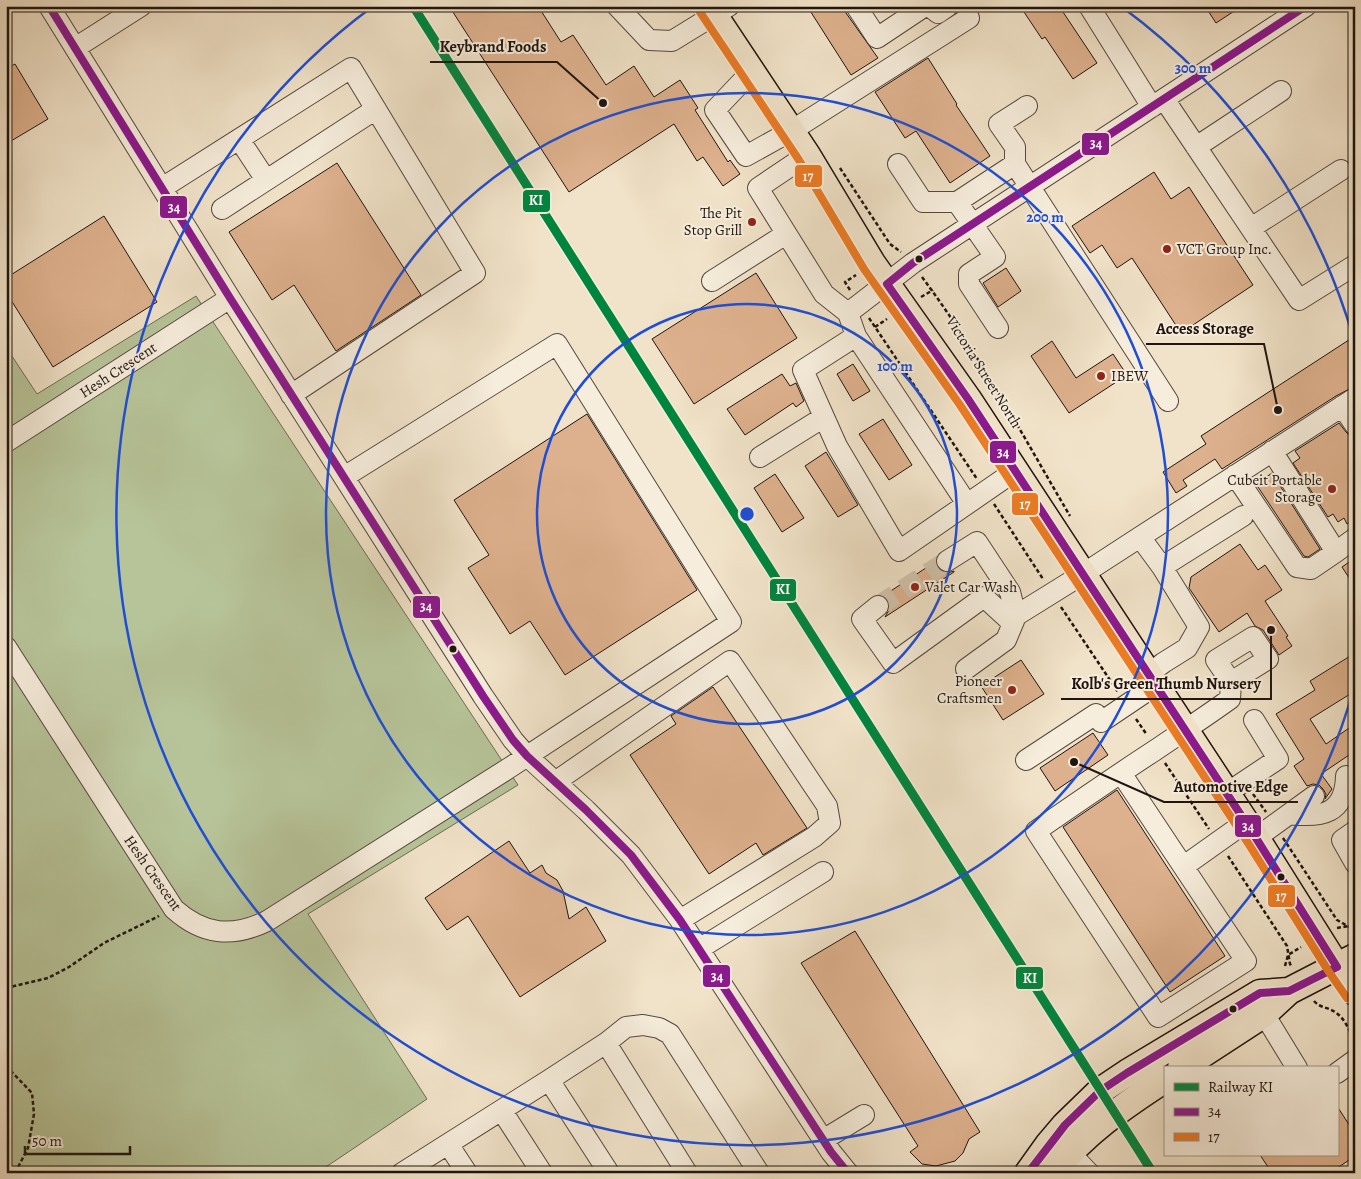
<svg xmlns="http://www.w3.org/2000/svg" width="1361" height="1179" viewBox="0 0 1361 1179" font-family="Alegreya,serif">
  <rect width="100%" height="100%" fill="#f1e3c9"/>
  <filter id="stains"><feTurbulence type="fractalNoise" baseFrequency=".004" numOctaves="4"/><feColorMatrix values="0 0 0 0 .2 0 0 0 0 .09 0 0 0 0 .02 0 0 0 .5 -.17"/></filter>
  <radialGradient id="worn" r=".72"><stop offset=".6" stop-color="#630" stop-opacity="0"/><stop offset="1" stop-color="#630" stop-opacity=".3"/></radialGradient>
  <path fill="#b7c499" stroke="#6b6c54" d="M196 296 518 785 308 914 427 1099 317 1173H6V347L37 394Z"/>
  <path fill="#ddb18d" stroke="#1f140f" d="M449 6H538L561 42 573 35 606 85 634 66 654 97 680 80 698 108 695 110 728 162 730 160 740 174 723 186 703 157 697 161 674 124 569 192Z
    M807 6H844L846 13 878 58 851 75Z
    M1020 6H1059L1097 63 1073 79 1045 37 1042 39Z
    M1205 6H1242L1216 23Z
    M928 58 957 104 956 105 990 156 950 183 916 131 905 138 875 92Z
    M15 64 48 119 6 144V69Z
    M337 163 421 295 336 351 294 285 272 300 229 232Z
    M1154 172 1171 199 1189 187 1253 285 1181 333 1132 258 1117 268 1102 245 1090 253 1072 226Z
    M104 216 157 302 53 367 6 292V278Z
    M1006 268 1021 291 998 307 983 283Z
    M756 273 797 338 694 404 652 339Z
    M1355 336V386L1336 396 1222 469 1215 459 1183 480 1187 486 1176 493 1163 472 1206 444 1201 436Z
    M1052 341 1076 378 1113 354 1127 375 1069 413 1031 356Z
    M853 364 870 391 853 401 837 374Z
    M782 374 790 386 796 383 804 401 796 407 793 403 745 435 727 409Z
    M587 414 697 590 565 675 530 621 510 634 468 568 489 555 454 500Z
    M883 419 912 465 889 480 859 434Z
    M1339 423 1346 432 1349 435 1355 437V519L1347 524 1344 518 1338 522 1333 514 1328 517 1293 463 1300 458 1295 451Z
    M826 452 858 505 838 517 805 466Z
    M1272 473 1320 549 1308 557 1304 556 1256 484Z
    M775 474 804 518 782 532 754 488Z
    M1240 544 1258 570 1265 565 1282 590 1265 601 1288 636 1286 637 1292 646 1279 655 1263 630 1255 626 1247 613 1219 632 1189 588 1191 577Z
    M1355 558V587L1342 567Z
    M935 562 937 567 941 571 947 573 954 571V572L885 617 889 610 890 605 887 599 883 596Z
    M1355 653V691L1310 719 1326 744 1355 724V751L1321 774 1332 789 1325 799 1326 794 1323 789 1319 785 1313 784 1307 786 1294 766 1304 759 1276 714 1315 690 1310 681Z
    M1021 660 1044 694 1003 720 981 686Z
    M713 687 807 828 763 855 756 843 709 874 630 755 676 724 671 716Z
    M1093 733 1108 755 1055 791 1040 768Z
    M1117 790 1225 956 1170 992 1063 827Z
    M509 841 530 873 542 865 546 873 557 880 563 891 569 919 586 907 606 941 520 997 468 916 447 930 425 898Z
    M855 931 980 1132 969 1139 963 1153 955 1161 936 1166 922 1164 910 1152 918 1146 801 963Z
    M1337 1106 1355 1134V1156L1330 1173H1272L1260 1155H1337Z"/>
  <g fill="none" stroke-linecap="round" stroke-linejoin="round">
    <path stroke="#d2c4ad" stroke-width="20" stroke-dasharray="20 10" stroke-linecap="butt" d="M878 606 947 561"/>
    <g stroke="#54483e" stroke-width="22">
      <path id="minor" d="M49 6 230 298 483 696 513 740 527 756 586 810 631 855 680 920 831 1152 848 1173
        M617 6 649 40 672 41 729 6
        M856 6 877 38 925 6
        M929 6 938 13 948 6
        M1089 6 1152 107
        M75 48 141 6
        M751 72 715 110 746 156 791 131 969 18
        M1164 99 1299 300 1355 265
        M239 139 266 180
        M1196 147 1281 91
        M807 155 758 188 824 294 848 313 856 336 967 504
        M898 164 923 202H957
        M1015 164V147L999 124 1027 106
        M162 188 351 68 475 273 291 395
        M222 209 376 109
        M1251 228 1341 170
        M712 281 786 234
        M848 313 913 263 1306 6
        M998 328 969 284V274L995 257 957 202 1015 164 1168 401
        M856 336 803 370 837 446 899 551 1015 471
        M1342 406 1355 425
        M6 442 230 298
        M1272 451 1336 552 1355 538
        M760 457 824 417
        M1235 475 1297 567 1311 569 1336 552
        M1140 537 1355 398
        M947 561 977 542 1010 592 1016 616 1006 640 966 669
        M1162 567 1243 516
        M878 606 862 619 893 663 984 597 1009 620 1083 574 1140 537 1162 567 1199 627 1187 648 1163 663 1149 674
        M6 647 174 909C203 935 232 938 267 921L509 768 731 622 557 344 344 477
        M1026 760 1096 714 1101 722 1156 685
        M1121 773 1246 961 1158 1017 1036 831C1075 804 1114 777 1154 751 1179 734 1205 717 1230 699L1231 682 1268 659 1253 637 1216 660 1231 682
        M555 782 730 661 827 806 830 823 814 837 680 920
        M1227 793 1278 759 1254 720
        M1289 814C1322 818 1345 814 1346 776
        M1355 831 1342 840 1355 863
        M1256 838 1314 796
        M1184 866 1246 822
        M699 949 823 872
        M1264 1014 1297 1068
        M606 1043 687 1173
        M1337 1073 1355 1060
        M549 1080 609 1173
        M502 1111 542 1173
        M823 1140 864 1115
        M448 1144 467 1173
        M1070 1153 1089 1173
        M402 1173 549 1080 606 1043 626 1027 643 1025 659 1028 670 1034 759 1173"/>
    </g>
    <g stroke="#1f140f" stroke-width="29">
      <path id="major" d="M708 6 807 155 872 263 968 399 1256 838 1337 967 1355 992
        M1181 1068 1264 1014 1289 991 1355 957
        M1028 1173 1048 1145 1065 1125 1100 1091 1127 1073 1260 993 1289 991
        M1053 1173C1082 1134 1125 1105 1165 1079"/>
    </g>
    <path stroke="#1f140f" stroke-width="2.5" stroke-dasharray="4 2.5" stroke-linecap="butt" d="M840 168 890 244 901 252
      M922 277C978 352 1023 436 1070 516
      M850 290 845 282 856 275
      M921 297 933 290
      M869 318 977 479
      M875 327 887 319
      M994 504 1043 579
      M1061 607 1118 692
      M1136 719 1147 735
      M1165 763 1209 829
      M1253 794 1266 812
      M1283 838 1337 920 1355 930
      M1228 856 1287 946 1290 964 1292 967
      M1337 928 1355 925
      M1285 966 1288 955 1301 947
      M6 988 48 978 69 967 104 943 159 916
      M1314 1001C1320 1008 1328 1007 1335 1012 1345 1018 1350 1032 1355 1042
      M6 1066 32 1093 34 1114 28 1148 15 1173"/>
    <use href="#minor" stroke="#f6eddc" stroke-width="20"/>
    <use href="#major" stroke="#f1e3c9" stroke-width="26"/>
    <g stroke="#f6eddc" stroke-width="11">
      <path id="bus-1" d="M49 6 230 298 483 696 513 740 527 756 586 810 631 855 680 920 831 1152 848 1173
        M887 284 968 399 1256 838 1337 967
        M887 284 913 263 1306 6
        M1028 1173 1065 1125 1100 1091 1127 1073 1260 993 1289 991 1337 967"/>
    </g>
    <g stroke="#f6eddc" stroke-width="11">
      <path id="bus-2" d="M700 12 799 160 864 269 960 405 1248 843 1329 972 1347 998"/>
    </g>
    <use href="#bus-1" stroke="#8b198e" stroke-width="8"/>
    <use href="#bus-2" stroke="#ec7b24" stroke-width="8"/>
    <g stroke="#f6eddc" stroke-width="12">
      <path id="rail-1" d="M413 6 1153 1173"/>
    </g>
    <use href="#rail-1" stroke="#00853f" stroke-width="9"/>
  </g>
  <g fill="none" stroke="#1d4ed8" stroke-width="2.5">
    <circle cx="747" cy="514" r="210"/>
    <circle cx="747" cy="514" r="421"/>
    <path d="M1354 688A631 631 0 1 1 372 7M1122 7A631 631 0 0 1 1354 340"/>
  </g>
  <g fill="#8f2418" stroke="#f6eddc" stroke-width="2">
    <circle cx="752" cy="222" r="5"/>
    <circle cx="1167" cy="249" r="5"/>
    <circle cx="1101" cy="376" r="5"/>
    <circle cx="1332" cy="489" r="5"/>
    <circle cx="915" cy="587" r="5"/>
    <circle cx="1012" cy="690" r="5"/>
  </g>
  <g fill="#1f140f" stroke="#f6eddc" stroke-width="2">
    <circle cx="919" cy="259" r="4.5"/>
    <circle cx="453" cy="649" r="4.5"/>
    <circle cx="1281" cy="877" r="4.5"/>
    <circle cx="1233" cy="1009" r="4.5"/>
  </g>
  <g text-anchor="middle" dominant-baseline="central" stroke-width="4" stroke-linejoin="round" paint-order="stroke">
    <g font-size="15" fill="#1f140f" stroke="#f6eddc" text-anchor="end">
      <text x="742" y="213">The Pit<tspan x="742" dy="17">Stop Grill</tspan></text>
      <text x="1177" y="249" text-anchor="start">VCT Group Inc.</text>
      <text x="1111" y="376" text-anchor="start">IBEW</text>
      <text x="1322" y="480">Cubeit Portable<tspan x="1322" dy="17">Storage</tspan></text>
      <text x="925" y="587" text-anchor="start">Valet Car Wash</text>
      <text x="1002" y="681">Pioneer<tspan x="1002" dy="17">Craftsmen</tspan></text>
    </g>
    <g font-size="15" fill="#1f140f" stroke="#f6eddc">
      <text transform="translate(118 370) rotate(-33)">Hesh Crescent</text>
      <text transform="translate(984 372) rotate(58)">Victoria Street North</text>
      <text transform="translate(153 873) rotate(55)">Hesh Crescent</text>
    </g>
  </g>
  <circle cx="747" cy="514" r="8" fill="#1d4ed8" stroke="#f6eddc" stroke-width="2.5"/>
  <g font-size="15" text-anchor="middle" font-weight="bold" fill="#1d4ed8" stroke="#f6eddc" stroke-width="4" stroke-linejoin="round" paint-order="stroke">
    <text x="1193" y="73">300 m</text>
    <text x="1045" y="222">200 m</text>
    <text x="895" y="371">100 m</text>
  </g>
  <path fill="none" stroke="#1f140f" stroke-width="2" d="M603 103L557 62H430M1278 410L1264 344H1146M1271 630L1271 699H1061M1074 762L1164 802H1298"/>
  <g fill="#1f140f" stroke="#f6eddc" stroke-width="2">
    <circle cx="603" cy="103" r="5"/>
    <circle cx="1278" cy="410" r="5"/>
    <circle cx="1271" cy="630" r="5"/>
    <circle cx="1074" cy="762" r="5"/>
  </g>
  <g font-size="16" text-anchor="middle" font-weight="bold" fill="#1f140f" stroke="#f6eddc" stroke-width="4" stroke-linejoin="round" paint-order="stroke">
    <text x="493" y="52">Keybrand Foods</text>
    <text x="1205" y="334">Access Storage</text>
    <text x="1166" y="689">Kolb's Green Thumb Nursery</text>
    <text x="1231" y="792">Automotive Edge</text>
  </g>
  <g stroke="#f6eddc" stroke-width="2">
    <rect x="1081" y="132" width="29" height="24" rx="5" fill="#8b198e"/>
    <rect x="794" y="164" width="29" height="24" rx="5" fill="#ec7b24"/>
    <rect x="522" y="189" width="29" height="24" rx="5" fill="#00853f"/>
    <rect x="159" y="195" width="29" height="24" rx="5" fill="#8b198e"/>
    <rect x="989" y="440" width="28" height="24" rx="5" fill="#8b198e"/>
    <rect x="1011" y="492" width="28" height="24" rx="5" fill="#ec7b24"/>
    <rect x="769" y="578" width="28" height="24" rx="5" fill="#00853f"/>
    <rect x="412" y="595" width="29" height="24" rx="5" fill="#8b198e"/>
    <rect x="1234" y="814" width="28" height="24" rx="5" fill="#8b198e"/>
    <rect x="1267" y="884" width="29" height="24" rx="5" fill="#ec7b24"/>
    <rect x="702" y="964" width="29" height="24" rx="5" fill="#8b198e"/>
    <rect x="1015" y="966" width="29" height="24" rx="5" fill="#00853f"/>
  </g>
  <g font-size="14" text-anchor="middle" font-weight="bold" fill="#fff">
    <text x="1096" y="148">34</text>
    <text x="808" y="181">17</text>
    <text x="536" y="205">KI</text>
    <text x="174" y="212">34</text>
    <text x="1003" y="457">34</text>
    <text x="1025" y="509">17</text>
    <text x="783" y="594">KI</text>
    <text x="426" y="611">34</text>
    <text x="1248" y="831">34</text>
    <text x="1281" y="901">17</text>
    <text x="717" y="981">34</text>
    <text x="1030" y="983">KI</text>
  </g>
  <rect width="1361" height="1179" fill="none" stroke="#f1e3c9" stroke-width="25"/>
  <rect x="8" y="8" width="1346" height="1164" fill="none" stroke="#1f140f" stroke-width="2.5"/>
  <rect x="12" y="12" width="1336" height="1154" fill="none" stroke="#1f140f"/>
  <rect x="1164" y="1066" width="175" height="90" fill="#f6eddc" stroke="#a0968a"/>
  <rect x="1174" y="1083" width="25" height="8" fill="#00853f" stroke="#a0968a"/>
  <text x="1208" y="1092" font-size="15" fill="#1f140f">Railway KI</text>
  <rect x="1174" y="1108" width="25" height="8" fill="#8b198e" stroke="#a0968a"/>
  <text x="1208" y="1116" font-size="15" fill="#1f140f">34</text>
  <rect x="1174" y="1133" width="25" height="8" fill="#ec7b24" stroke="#a0968a"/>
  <text x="1208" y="1142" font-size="15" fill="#1f140f">17</text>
  <path d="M25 1146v8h105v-8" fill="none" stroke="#1f140f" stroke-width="2.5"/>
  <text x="32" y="1146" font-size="15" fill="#1f140f" stroke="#f6eddc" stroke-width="4" paint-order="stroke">50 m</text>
  <rect width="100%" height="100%" filter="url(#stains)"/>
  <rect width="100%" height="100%" fill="url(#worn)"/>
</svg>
